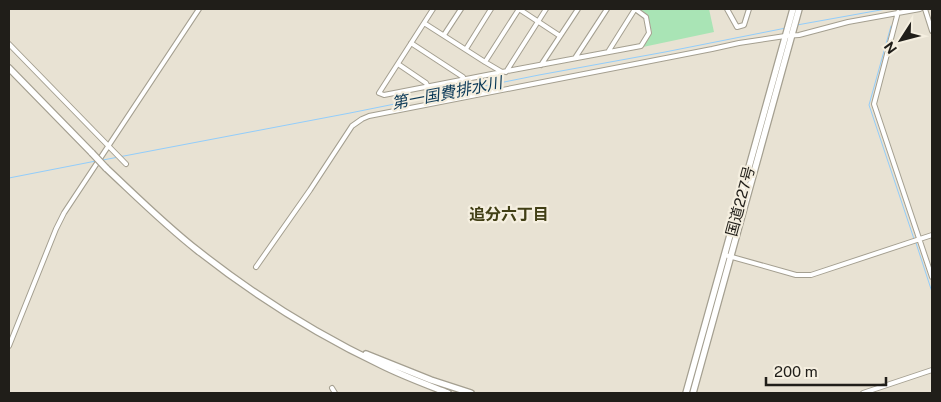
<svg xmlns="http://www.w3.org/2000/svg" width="941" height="402" viewBox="0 0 941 402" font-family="'Public Sans','Noto Sans JP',sans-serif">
  <rect width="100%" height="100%" fill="#e8e2d3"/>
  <path fill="#a9e4b5" d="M640 9H709L714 32 643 47 652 33 648 15Z"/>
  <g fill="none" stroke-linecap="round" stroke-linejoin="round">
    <path stroke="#92cdfb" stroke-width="1" d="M797 25 886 9
      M891 26 869 105 914 239
      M103 160 350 113 539 75 665 52 786 28
      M9 178 96 161
      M916 243 932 292"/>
    <g stroke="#a49f90" stroke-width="6">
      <path id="minor" d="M433 9 379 93 384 95 502 72
        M519 9 485 62 502 72 641 46 649 33 646 17 635 9
        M519 9 560 36
        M727 9 737 27 744 25 749 9
        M925 9 932 31
        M898 12 874 104 932 277
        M424 23 485 62
        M444 35 461 9
        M411 43 463 77 464 80
        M9 44 126 164
        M466 49 491 9
        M608 52 635 9
        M575 58 607 9
        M398 64 426 83 428 87
        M541 65 578 9
        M506 72 546 9
        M725 255 796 275H811L932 235
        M256 267 310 190 352 126 362 119 369 116 712 49 739 43 785 36 799 35 848 22 920 9
        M9 346 56 229 64 213 199 9
        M332 388 335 393
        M863 393 932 370"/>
    </g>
    <g stroke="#a49f90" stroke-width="8">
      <path id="highway" d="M9 68 92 153
        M106 168C136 196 165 225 197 250 254 295 316 334 381 365 403 376 425 384 448 393
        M366 354 431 380 471 393
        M686 393 793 9
        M693 393 799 9"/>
    </g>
    <use href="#minor" stroke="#fff" stroke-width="4"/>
    <use href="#highway" stroke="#fff" stroke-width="5.5"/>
    <g stroke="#a49f90" stroke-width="8" stroke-linecap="butt">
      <path id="highway-bridge" d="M92 153 106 168"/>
    </g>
    <use href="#highway-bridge" stroke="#fff" stroke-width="5.5"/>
  </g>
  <g text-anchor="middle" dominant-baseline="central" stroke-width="4.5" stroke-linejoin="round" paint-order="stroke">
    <g font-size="15" fill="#201e19" stroke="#f5efe0">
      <text transform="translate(740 201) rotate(-75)">国道227号</text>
    </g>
    <g font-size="16" font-style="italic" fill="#0b3957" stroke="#f5efe0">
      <text transform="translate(447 93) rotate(-11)">第一国費排水川</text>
    </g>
    <g font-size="16" font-weight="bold" fill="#413f15" stroke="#f5efe0">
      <text x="509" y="214">追分六丁目</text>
    </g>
  </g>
  <rect width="941" height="402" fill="none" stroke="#201e19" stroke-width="20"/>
  <g transform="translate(901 40) rotate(234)" stroke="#f5efe0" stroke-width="4" paint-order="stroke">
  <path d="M0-4L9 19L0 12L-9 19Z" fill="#201e19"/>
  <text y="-8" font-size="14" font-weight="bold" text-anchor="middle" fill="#201e19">N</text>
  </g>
  <path d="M766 377v8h120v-8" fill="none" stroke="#201e19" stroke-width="2.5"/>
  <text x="774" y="377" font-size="15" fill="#201e19" stroke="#f5efe0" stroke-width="4" paint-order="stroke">200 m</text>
</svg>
